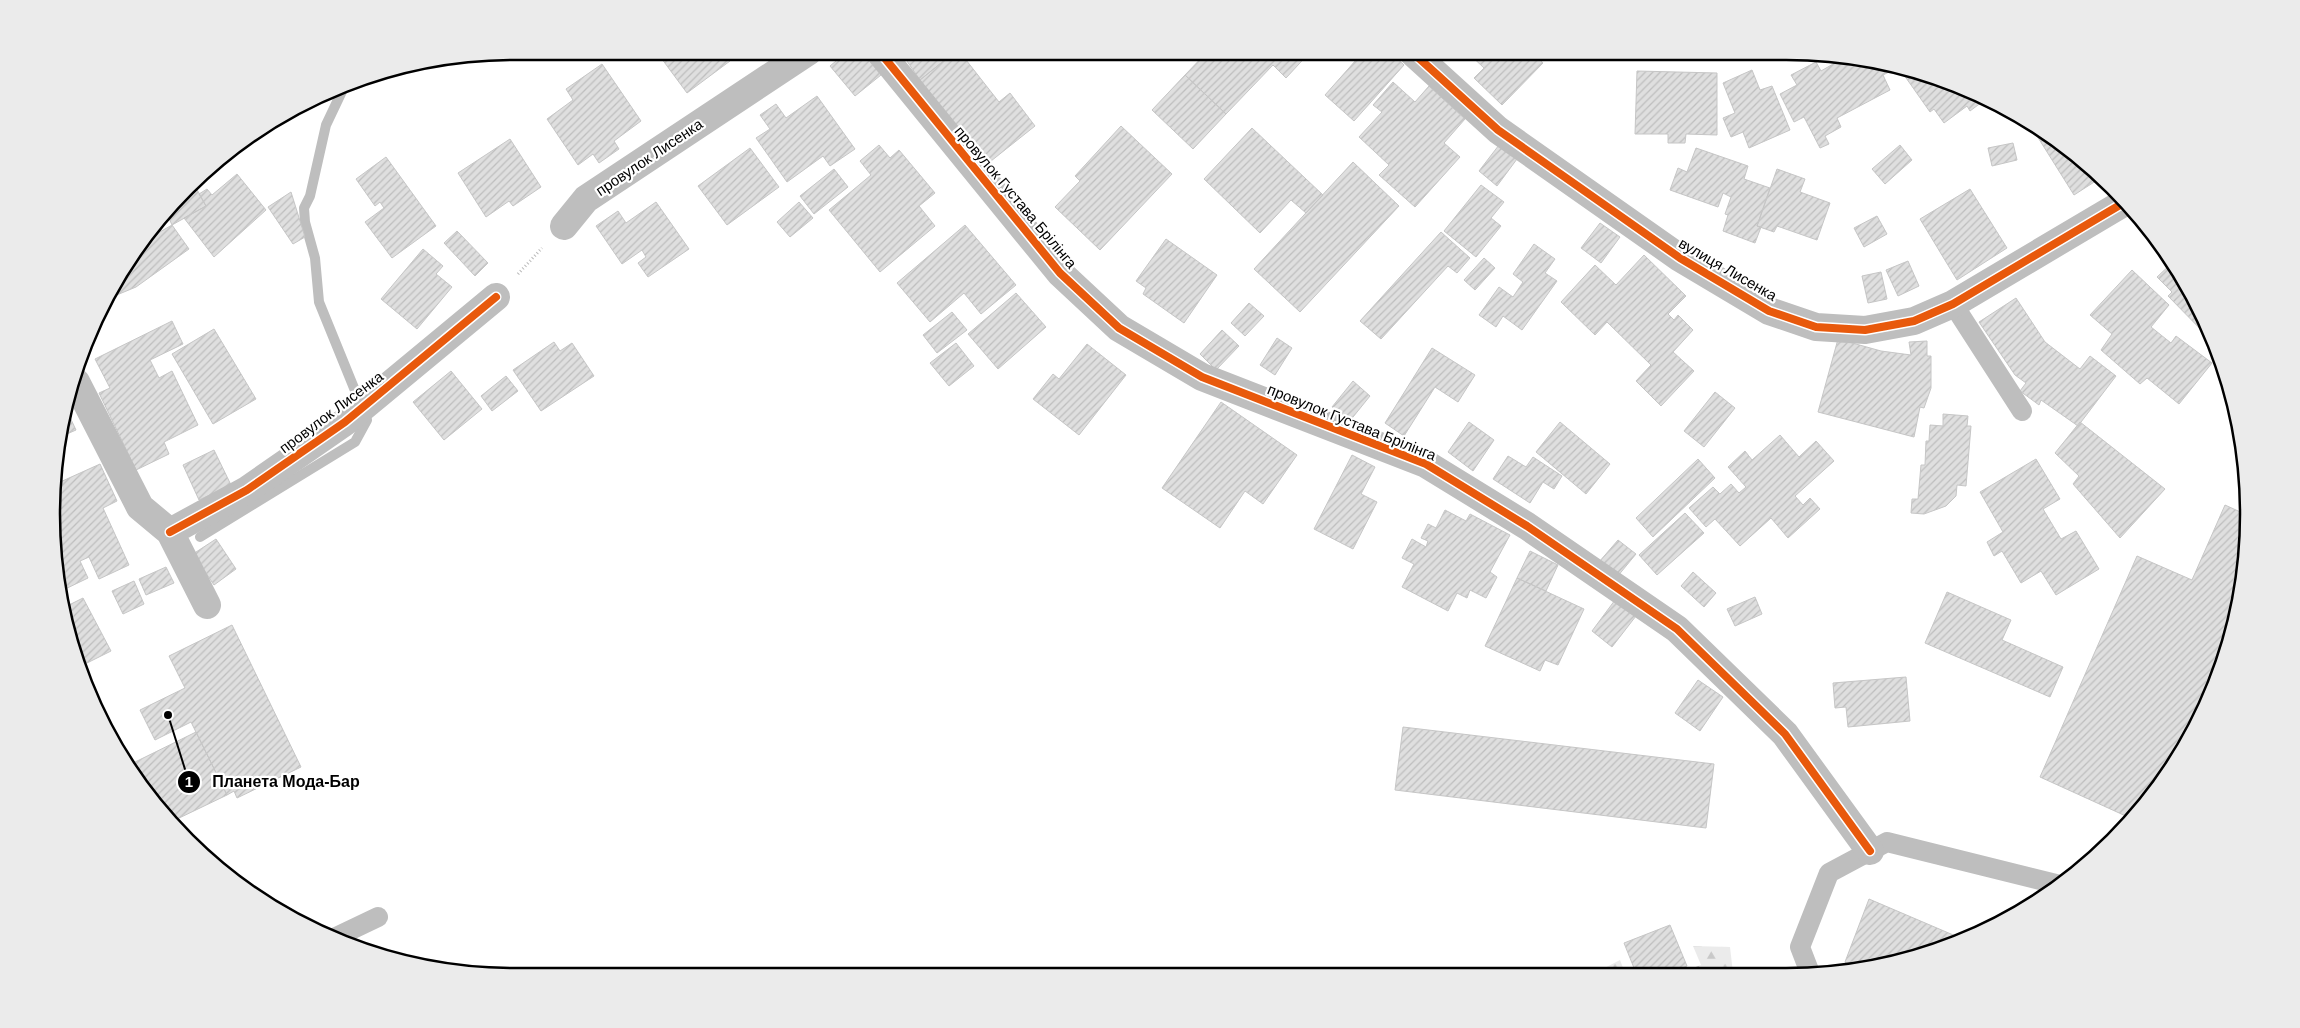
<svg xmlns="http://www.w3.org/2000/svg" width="2300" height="1028" viewBox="0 0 2300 1028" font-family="Arial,sans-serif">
  <defs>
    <pattern id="forest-firs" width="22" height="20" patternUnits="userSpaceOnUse" patternTransform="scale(1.25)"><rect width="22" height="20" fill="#ebebeb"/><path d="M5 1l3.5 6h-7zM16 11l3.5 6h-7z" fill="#c8c8c8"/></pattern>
    <pattern id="building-hatch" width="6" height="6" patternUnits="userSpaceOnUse" patternTransform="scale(1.25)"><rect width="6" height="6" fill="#dfdfdf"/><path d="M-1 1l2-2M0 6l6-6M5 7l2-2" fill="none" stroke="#bebebe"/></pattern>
  </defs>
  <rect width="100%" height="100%" fill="#fff"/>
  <path fill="url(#forest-firs)" d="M1693 946 1730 947 1733 973H1679L1701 965Z
    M1620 960 1625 973 1593 974Z"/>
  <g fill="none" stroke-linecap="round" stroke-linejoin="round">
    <path stroke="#bebebe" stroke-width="10" d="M200 537 355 442 367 420 319 302 315 258 305 222 304 208 310 196 326 125 345 85"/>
  </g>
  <path fill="url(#building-hatch)" stroke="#c6c6c6" d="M656 51H723L730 61 687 93Z
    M848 51H861L881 75 855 96 830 66Z
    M900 51H948L951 55 920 80Z
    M956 51H959L999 102 1010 93 1035 126 986 165 920 80Z
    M1208 51H1311L1286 78 1273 65 1226 114 1185 75Z
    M1364 51H1389L1404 65 1354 121 1325 95Z
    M1466 51H1532L1543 63 1502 105 1474 78 1484 68Z
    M1840 60 1846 63 1849 62 1889 68 1891 71 1883 75 1890 90 1837 118 1841 127 1825 136 1829 144 1820 148 1804 117 1794 122 1780 94 1797 85 1791 75 1816 62 1821 71Z
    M602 64 641 121 614 141 619 149 599 163 593 154 578 165 547 119 573 100 566 89Z
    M1752 70 1760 90 1772 86 1790 130 1749 148 1743 132 1731 137 1723 118 1735 113 1723 83Z
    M1637 71 1717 73V135L1686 134 1685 143H1668V134H1635Z
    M1909 72 1935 76 1986 99 1970 111 1967 106 1944 123 1934 109 1930 112 1904 75Z
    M1185 75 1226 114 1193 149 1152 110Z
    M1393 82 1415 102 1429 86 1465 119 1444 143 1460 157 1415 207 1379 175 1389 165 1359 137 1382 112 1373 105Z
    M817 96 855 149 830 166 823 156 787 182 756 138 770 129 760 115 776 104 786 118Z
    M2027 120 2091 166 2102 177 2074 195Z
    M1121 126 1172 174 1100 250 1055 207 1080 181 1075 176Z
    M1252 128 1323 195 1306 213 1291 200 1260 233 1204 179Z
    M510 139 541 187 513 206 509 201 486 217 458 173Z
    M2013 143 2017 160 1992 166 1988 148Z
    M879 145 890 158 899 150 935 193 919 206 935 226 880 272 829 210 871 175 860 161Z
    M1499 145 1517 159 1497 186 1479 171Z
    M1900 145 1912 160 1885 184 1872 169Z
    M750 148 779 187 727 225 698 186Z
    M1696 148 1748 166 1744 179 1770 188 1757 226 1761 227 1755 243 1723 231 1728 215 1725 214 1731 197 1723 193 1718 207 1670 190 1678 168 1687 172Z
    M386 157 436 226 392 258 365 222 384 208 380 202 375 206 356 179Z
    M1353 162 1399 206 1300 312 1254 269Z
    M834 169 848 187 814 214 800 196Z
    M1777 169 1805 179 1800 192 1830 203 1817 240 1777 226 1774 232 1757 226Z
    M237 174 266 210 214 257 184 218 206 206 199 194 207 189 212 195Z
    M194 184 206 206 172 225 168 216Z
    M1481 185 1504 202 1491 218 1501 226 1476 257 1444 231Z
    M1970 189 2007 248 1957 280 1920 219Z
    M291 192 305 237 293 244 268 207Z
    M656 202 689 249 648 277 638 263 646 257 642 250 622 264 596 226 618 211 626 223Z
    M799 202 813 218 790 237 777 222Z
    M1877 216 1887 234 1864 247 1854 228Z
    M1600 223 1620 237 1601 263 1581 248Z
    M172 225 189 249 136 287 107 299 113 282 151 237Z
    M965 225 1016 285 981 314 964 293 930 322 897 283Z
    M457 231 488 263 475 276 444 243Z
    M1441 232 1470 258 1457 273 1448 266 1381 339 1360 321Z
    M1166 239 1217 275 1184 323 1143 294 1146 288 1136 281Z
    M1534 244 1555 259 1545 273 1557 281 1522 330 1503 316 1496 327 1479 315 1499 287 1513 297 1523 282 1513 274Z
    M423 249 443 266 436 274 452 287 417 329 381 299Z
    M1644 255 1686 296 1668 314 1674 320 1678 315 1693 330 1673 352 1694 371 1661 406 1636 381 1651 365 1607 322 1595 335 1561 302 1595 265 1616 285Z
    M1484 258 1495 268 1475 290 1464 280Z
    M1908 261 1919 286 1898 296 1886 270Z
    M2172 263 2201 310 2214 343 2168 296 2172 292 2157 277Z
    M2132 270 2169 305 2151 327 2171 343 2176 336 2212 363 2179 404 2147 378 2140 384 2101 350 2112 334 2090 315Z
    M1881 272 1887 299 1868 303 1862 276Z
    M1016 293 1046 327 998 369 968 334Z
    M2016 298 2045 342 2080 369 2090 356 2116 376 2078 426 2041 400 2039 405 2020 391 2026 383 2015 375 1979 322Z
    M1249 303 1264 316 1245 336 1231 323Z
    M952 312 967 330 937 353 923 335Z
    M172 321 183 344 150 360 159 378 172 371 198 425 164 442 169 454 136 470 99 393 110 388 95 359Z
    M214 329 256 399 213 424 172 354Z
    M1222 330 1239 346 1216 370 1200 354Z
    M1277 338 1292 348 1275 375 1260 365Z
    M1838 339 1881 351 1911 355 1909 342 1927 341V356H1931V388L1924 408 1920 407 1914 437 1818 412Z
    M554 342 560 351 572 343 594 376 541 411 513 370Z
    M956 343 974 366 949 386 930 363Z
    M1087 344 1126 375 1079 435 1033 399 1053 374 1059 379Z
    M1432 348 1475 375 1458 402 1435 387 1404 436 1385 423Z
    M451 371 482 409 444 440 413 402Z
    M506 376 518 391 492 411 481 396Z
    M1353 381 1370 396 1349 422 1332 407Z
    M1715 392 1735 408 1704 447 1684 431Z
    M1221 402 1297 455 1263 504 1245 491 1220 528 1162 488Z
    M66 409 76 430 60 437V424Z
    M1943 414 1968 416 1967 426H1971L1966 486 1957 485 1956 496 1946 506 1924 514 1911 513 1912 499H1918L1921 465H1925L1926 441H1929L1930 425 1943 426Z
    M1469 422 1494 440 1473 471 1448 452Z
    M1560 422 1610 464 1586 494 1536 452Z
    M2080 422 2165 489 2120 538 2073 484 2079 476 2055 453Z
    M1780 435 1799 457 1816 441 1834 461 1795 496 1803 505 1810 498 1820 509 1788 538 1771 518 1740 546 1715 519 1706 527 1689 508 1713 487 1720 494 1731 484 1739 493 1746 487 1728 467 1745 451 1752 460Z
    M214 450 231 485 199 500 183 465Z
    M1352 455 1375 467 1361 494 1377 502 1353 549 1314 529Z
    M1508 456 1526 467 1533 457 1562 476 1554 489 1543 482 1530 503 1493 479Z
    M1698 459 1715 478 1653 537 1636 518Z
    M2036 459 2060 499 2043 509 2061 539 2076 531 2099 569 2056 595 2041 571 2021 583 2002 551 1994 556 1987 542 2003 532 1980 492Z
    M100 464 117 501 103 508 129 565 99 579 89 557 80 561 88 578 59 592 55 575 58 483Z
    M2225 505 2247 515 2245 575 2224 663 2171 771 2128 817 2040 777 2137 556 2192 580Z
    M1445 510 1466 521 1470 514 1510 535 1490 572 1497 577 1486 598 1470 590 1467 598 1457 593 1448 611 1402 587 1414 564 1402 558 1412 539 1426 547 1428 541 1421 538 1428 524 1436 528Z
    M1685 513 1704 533 1657 575 1639 555Z
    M216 539 236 569 214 585 193 554Z
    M1618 540 1636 554 1617 577 1599 562Z
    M1530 551 1558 565 1546 591 1517 578Z
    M166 567 174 583 146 595 139 579Z
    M1693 572 1716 593 1704 607 1681 586Z
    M1517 578 1584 609 1558 665 1545 660 1540 671 1485 646Z
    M134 581 144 604 123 614 112 591Z
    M1947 592 2011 620 2002 640 2063 667 2050 697 1925 643Z
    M1755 597 1762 614 1735 626 1727 609Z
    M83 598 111 651 87 663 67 623 63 608Z
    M1615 600 1636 616 1612 647 1592 631Z
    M232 625 301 767 237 798 234 791 227 795 191 722 155 740 140 710 185 688 169 656Z
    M1906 677 1910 721 1848 727 1846 707 1835 708 1833 683Z
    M1698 680 1723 697 1700 731 1675 713Z
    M1403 727 1714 764 1706 828 1395 790Z
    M196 732 227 795 175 820 129 765Z
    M1869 899 1965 940 1898 959 1888 954 1895 960 1855 970 1845 962Z
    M1670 925 1687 966 1670 973H1636L1624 943Z"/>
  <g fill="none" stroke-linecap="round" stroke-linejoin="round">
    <path stroke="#b9b9b9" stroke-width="3" stroke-dasharray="1 2.5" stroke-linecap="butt" d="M518 274 542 248"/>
    <path stroke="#bebebe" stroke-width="20" d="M1953 304 2022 411
      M334 938 378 917
      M1810 973 1800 947 1829 873 1887 842 2060 885"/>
    <path stroke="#bebebe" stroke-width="28" d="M879 51 1060 273 1119 328 1202 377 1426 464 1527 526 1677 629 1785 734 1870 851
      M1411 51 1498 130 1680 258 1769 311 1816 327 1865 330 1914 321 1953 304 2125 202
      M564 226 586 199 809 51
      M76 382 140 507 170 532 207 605
      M170 532 247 490 345 422 496 297"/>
    <g stroke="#fff" stroke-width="11">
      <path id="cycleway" d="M879 51 1060 273 1119 328 1202 377 1426 464 1527 526 1677 629 1785 734 1870 851
        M1411 51 1498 130 1680 258 1769 311 1816 327 1865 330 1914 321 1953 304 2125 202
        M170 532 247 490 345 422 496 297"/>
    </g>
    <use href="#cycleway" stroke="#e8590c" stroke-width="8"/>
  </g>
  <g text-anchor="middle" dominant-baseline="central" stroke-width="4.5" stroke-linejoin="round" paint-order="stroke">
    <g font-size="15" fill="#000" stroke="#fff">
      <text transform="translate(649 157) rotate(-34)">провулок Лисенка</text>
      <text transform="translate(1016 197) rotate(50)">провулок Густава Брілінга</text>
      <text transform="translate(1728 269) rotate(30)">вулиця Лисенка</text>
      <text transform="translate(331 412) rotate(-37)">провулок Лисенка</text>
      <text transform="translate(1352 422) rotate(22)">провулок Густава Брілінга</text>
    </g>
  </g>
  <path d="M0 0H2300V1028H0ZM514 60H1786A454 454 0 0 1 2240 514V514A454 454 0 0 1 1786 968H514A454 454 0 0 1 60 514V514A454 454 0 0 1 514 60Z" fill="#ebebeb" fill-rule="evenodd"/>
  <path fill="none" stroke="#000" stroke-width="2.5" d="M514 60H1786A454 454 0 0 1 2240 514V514A454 454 0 0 1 1786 968H514A454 454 0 0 1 60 514V514A454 454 0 0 1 514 60Z"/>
  <path fill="none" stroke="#000" stroke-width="2" d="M168 715L189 782"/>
  <g fill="#000" stroke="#fff" stroke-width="2">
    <circle cx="168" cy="715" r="5"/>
    <circle cx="189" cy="782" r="12"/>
  </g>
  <g font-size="15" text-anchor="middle" font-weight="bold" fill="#fff">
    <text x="189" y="787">1</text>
  </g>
  <g font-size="16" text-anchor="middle" font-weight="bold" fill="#000" stroke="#fff" stroke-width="4.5" stroke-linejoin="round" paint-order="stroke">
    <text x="286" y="787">Планета Мода-Бар</text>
  </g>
</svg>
